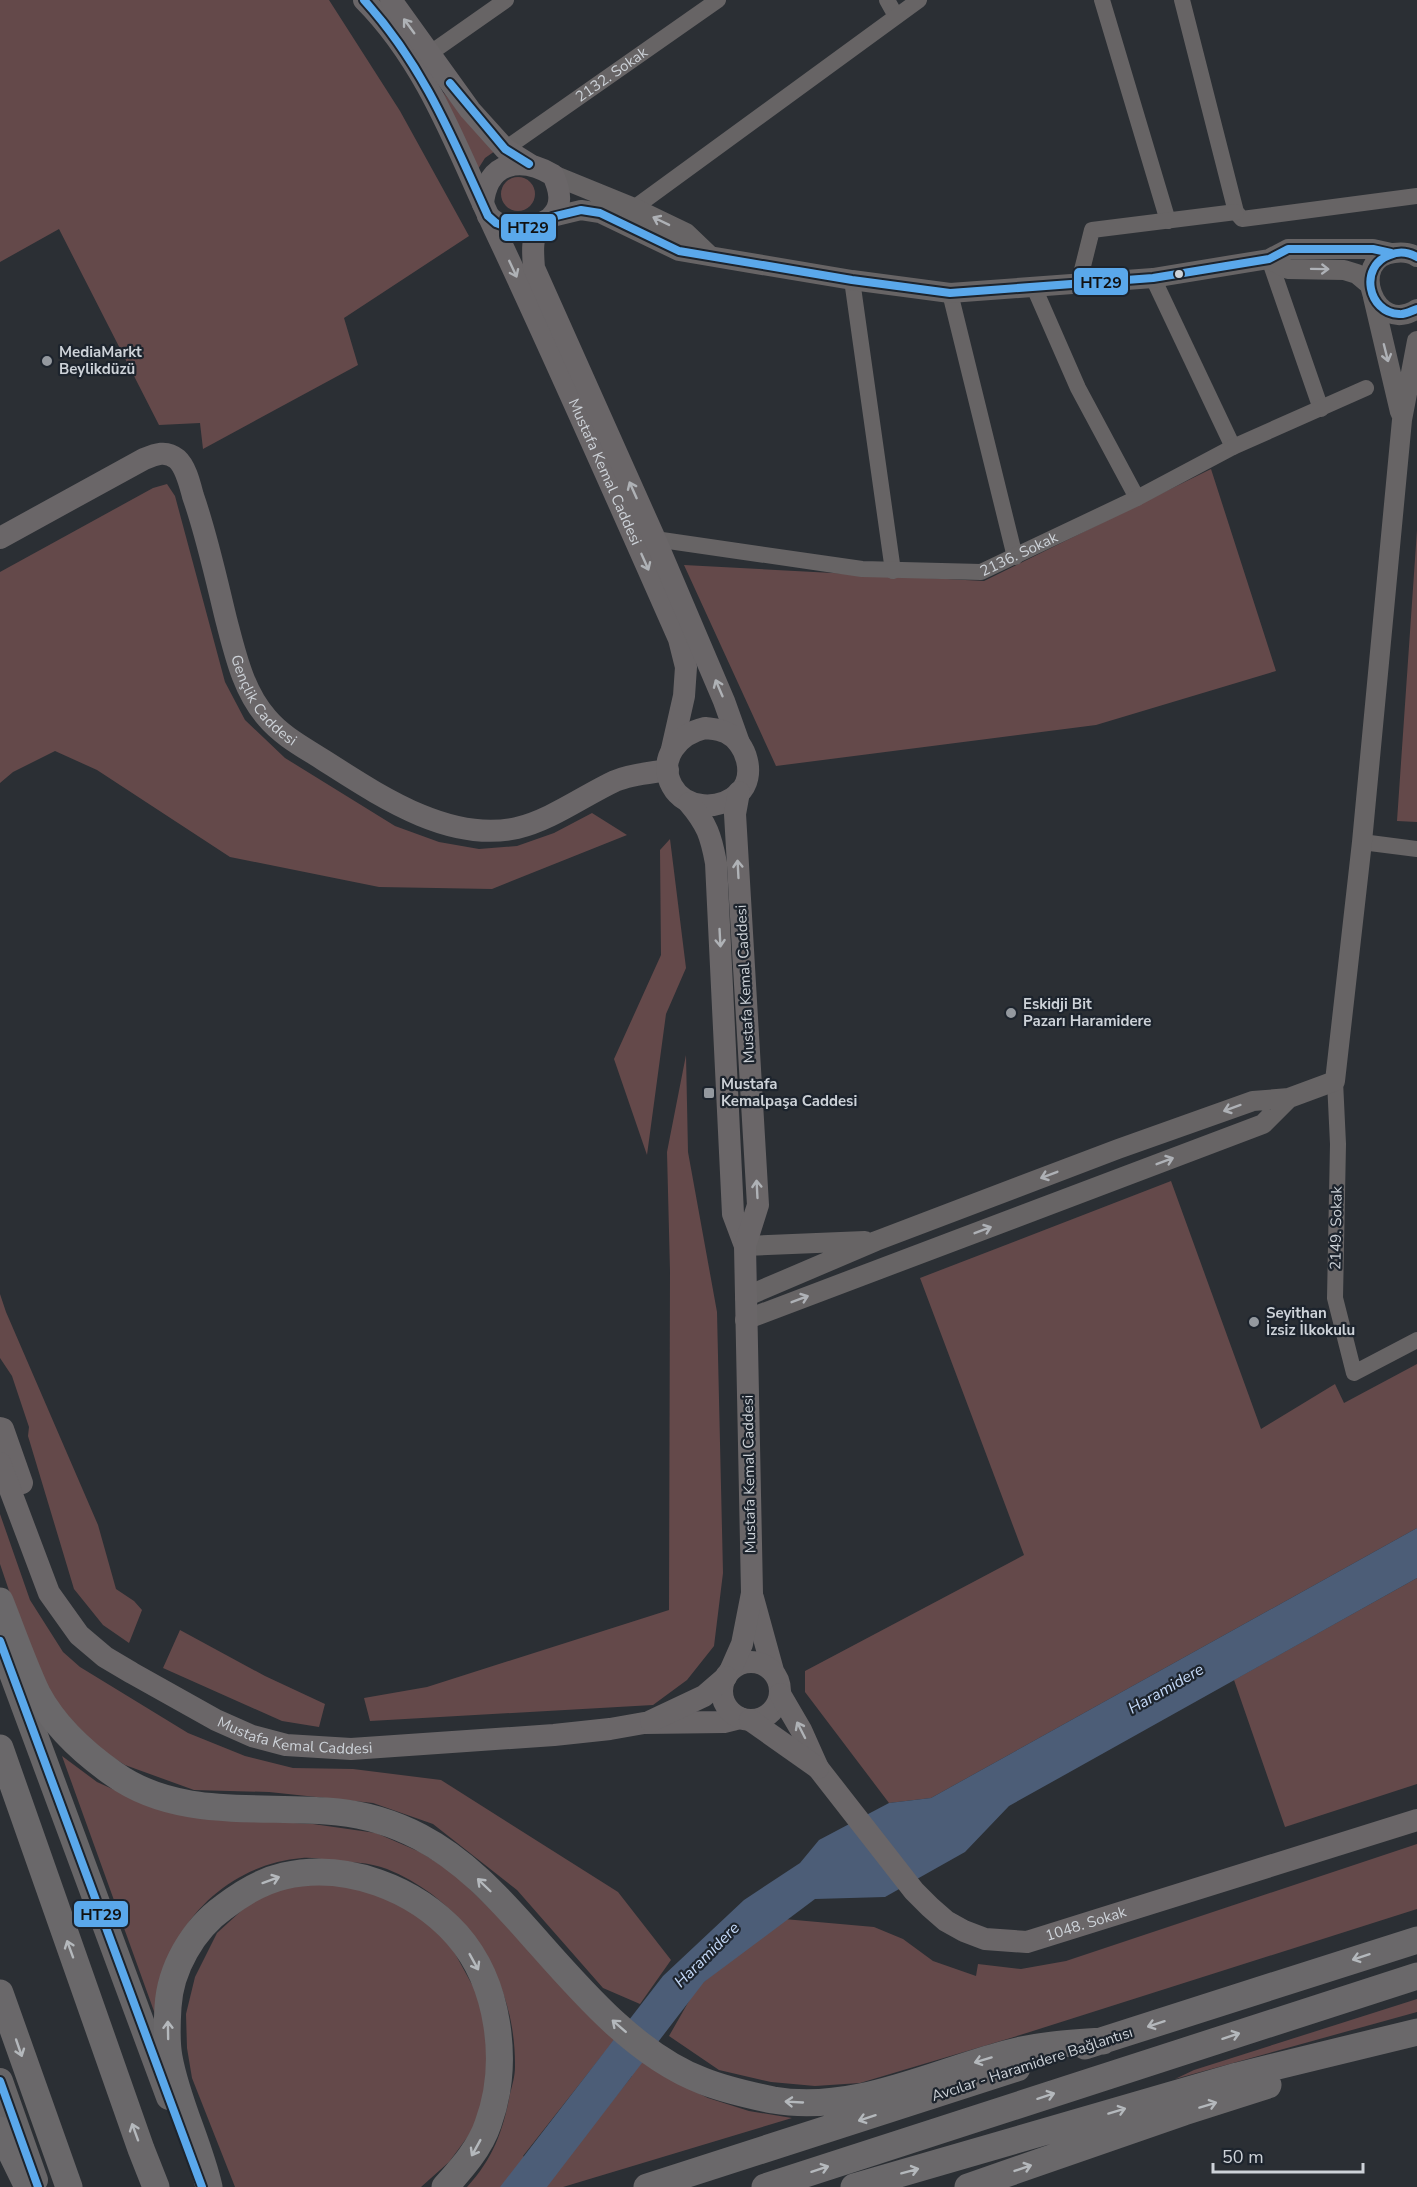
<svg xmlns="http://www.w3.org/2000/svg" width="1417" height="2187" viewBox="0 0 1417 2187" font-family="'Nunito Sans',sans-serif">
  <rect width="100%" height="100%" fill="#2b2f34"/>
  <path fill="#64494a" fill-rule="evenodd" d="M0 0H329L400 111 469 236 344 318 358 365 203 449 200 423 159 425 59 229 0 262Z
    M440 89 495 151 485 158 478 169Z
    M501 194a17 17 0 1 1 34 0a17 17 0 1 1-34 0Z
    M1211 469 1276 671 1096 725 776 766 684 565 984 581Z
    M167 484 175 496 225 682 245 720 285 758 395 826 439 842 479 849 517 846 554 833 592 813 627 835 492 889 379 887 230 857 97 770 55 751 13 772 0 783V572L153 488Z
    M1417 530V822L1397 821Z
    M670 839 686 968 666 1014 647 1155 614 1059 661 955 660 850Z
    M686 1055 688 1152 717 1312 723 1573 714 1646 687 1680 653 1705 370 1721 364 1698 427 1687 669 1610 670 1271 667 1152Z
    M1171 1181 1261 1429 1335 1384 1344 1403 1417 1364V1528L931 1798 889 1803 805 1692V1671L1024 1555 920 1278Z
    M0 1294 6 1312 98 1525 116 1589 134 1601 142 1610 129 1643 103 1625 74 1589 28 1436 29 1427 12 1376 0 1358Z
    M0 1514 30 1600 63 1652 80 1667 188 1733 245 1756 293 1768 353 1769 441 1780 618 1892 671 1960 640 2004 603 1988 517 1890 433 1824 373 1803 269 1792 194 1790 125 1765 103 1751 81 1731 54 1699 26 1641 0 1564Z
    M1417 1578V1784L1285 1827 1234 1680Z
    M180 1630 265 1676 325 1704 319 1727 282 1721 163 1668Z
    M62 1756 97 1782 128 1796 255 1821 313 1824 376 1833 420 1852 452 1872 665 2077 708 2098 749 2111 792 2118 563 2187H467C493 2159 503 2131 510 2094 512 2086 515 2076 515 2067 516 1981 468 1902 387 1869 369 1862 348 1862 329 1860 320 1859 310 1857 302 1858 252 1862 205 1892 180 1936 175 1943 174 1953 171 1961 166 1979 160 1996 155 2014ZM604 2053 632 2076 550 2179 523 2156Z
    M1417 1844V1909L1014 2037 860 2083 815 2086 771 2082 719 2070 669 2036 697 1987 784 1919 874 1927 903 1939 933 1961 976 1976 978 1964 1021 1969 1066 1961Z
    M327 1883 368 1891 409 1905 447 1939 486 2010 488 2081 477 2124 449 2162 421 2187H235L192 2078 187 2048 186 2014 195 1977 217 1933 252 1901 287 1887Z
    M1417 1999V2012L1175 2079 1194 2070Z"/>
  <path fill="#4c5d77" d="M1417 1528V1578L1009 1806 965 1852 885 1897 815 1899 704 1982 547 2187H500L663 1976 744 1900 800 1863 819 1840 889 1803 931 1798Z"/>
  <g fill="none" stroke-linecap="round" stroke-linejoin="round">
    <g stroke="#676465" stroke-width="16">
      <path d="M887 0 896 16"/>
      <path d="M1102 0 1168 221"/>
      <path d="M1182 0 1236 212 1242 219 1417 196"/>
      <path d="M429 54 506 0"/>
      <path id="s1" d="M505 149 718 0"/>
      <path d="M634 208 919 0"/>
      <path d="M1269 259 1321 409"/>
      <path d="M1153 278 1233 447"/>
      <path d="M852 280 893 571"/>
      <path d="M1079 282 1092 230 1236 212"/>
      <path d="M1033 285 1078 388 1137 498"/>
      <path d="M950 293 1015 557"/>
      <path id="s2" d="M655 539 862 569 981 572 1137 498 1233 447 1366 388"/>
      <path d="M1362 842 1417 849"/>
      <path d="M1335 1081 1338 1144 1335 1298 1354 1373 1417 1340"/>
    </g>
    <path stroke="#676465" stroke-width="20" d="M553 175 634 208 686 233 709 255
      M552 217 581 210 600 213 679 251 852 280 950 293 1153 278 1269 259 1288 249H1373L1391 253
      M1417 257C1410 252 1402 252 1394 253 1348 258 1374 337 1417 309
      M1269 259 1288 269 1344 270 1357 274 1369 284
      M1373 297 1400 412
      M745 1246 865 1241
      M745 1297 876 1241 1118 1149 1253 1101 1289 1098 1335 1081 1362 842 1402 420 1417 341
      M745 1320 1263 1124 1289 1098"/>
    <g stroke="#6a6668" stroke-width="22">
      <path id="s3" d="M364 0C427 63 457 149 494 228 558 364 618 501 679 639L686 667 684 696 672 749"/>
      <path d="M391 0 470 110 505 149 529 164"/>
      <path d="M483 204C487 161 521 156 553 175 559 188 564 204 552 216 549 220 543 221 540 225 531 237 533 254 534 268L655 539 724 701 739 743"/>
      <path d="M488 216C507 233 518 231 541 225"/>
      <path id="s4" d="M0 538 144 459C156 454 166 450 177 459 186 467 190 485 193 496 207 536 216 578 226 619 235 653 243 691 267 718 282 736 305 748 325 761 380 796 449 843 517 828 551 820 583 796 615 781 631 774 650 773 668 770"/>
      <path d="M705 728C713 729 720 729 727 733 746 742 757 776 739 793 720 811 685 810 672 786 657 758 679 734 705 728Z"/>
      <path d="M689 803C707 824 711 836 716 863L733 1214 745 1246"/>
      <path d="M0 1428 3 1429 22 1483"/>
      <path id="s5" d="M0 1463 49 1593 79 1635 105 1657 132 1673 216 1720 252 1736 286 1745 351 1749 554 1735 610 1729 644 1723 724 1722 740 1718"/>
      <path d="M753 1598 773 1671"/>
      <circle cx="751" cy="1691" r="29"/>
      <path d="M731 1669 742 1644 752 1593 745 1246 758 1205 735 814 739 792"/>
      <path id="s6" d="M780 1694 801 1730 818 1768 914 1891 930 1907 946 1921 964 1931 985 1939 1027 1942 1417 1820"/>
      <path d="M750 1720 818 1768"/>
      <path d="M651 1721 704 1696 726 1677"/>
    </g>
    <path stroke="#676567" stroke-width="26" d="M0 1641 169 2097
      M0 2081 35 2180"/>
    <path stroke="#6a686a" stroke-width="27" d="M0 1601C12 1631 23 1663 37 1693 54 1725 84 1753 114 1774 180 1821 263 1804 338 1812 367 1815 395 1824 420 1837 464 1860 497 1896 529 1932 577 1986 634 2055 703 2081 726 2090 749 2095 773 2100 852 2114 930 2074 1005 2054 1037 2045 1070 2043 1103 2041
      M0 1748 141 2149 156 2187
      M0 1993 69 2187
      M1085 2046 1417 1940
      M0 2130 28 2187
      M209 2187C199 2143 177 2102 169 2057 166 2041 167 2023 168 2007 170 1969 193 1929 224 1907 242 1893 262 1881 284 1876 346 1862 415 1888 457 1935 500 1984 510 2064 488 2124 480 2148 462 2168 445 2187
      M647 2187 1017 2068
      M765 2187 1417 1976
      M854 2187 1237 2076 1417 2032
      M968 2187 1184 2112 1268 2085"/>
    <g stroke="#1d242d" stroke-width="12">
      <path id="bus-1" d="M364 0C423 65 452 137 488 216L496 223 515 230 541 225 552 217 581 210 600 213 679 251 852 280 950 293 1153 278 1269 259 1288 249H1373L1391 253
        M450 83 505 149 529 164
        M1417 257C1408 252 1399 251 1390 255 1358 266 1368 313 1399 314 1405 315 1411 311 1417 309
        M0 1641 202 2187
        M0 2081 38 2187"/>
    </g>
    <use href="#bus-1" stroke="#5aa8eb" stroke-width="8"/>
  </g>
  <defs><path id="oneway-shaft" d="M-6 0H5M1.5-3L5.5 0L1.5 3" fill="none" stroke-width="1.6" stroke-linecap="round" stroke-linejoin="round" transform="scale(1.5)"/></defs>
  <g stroke="#afb2b6">
    <use href="#oneway-shaft" transform="translate(409 26) rotate(-126)"/>
    <use href="#oneway-shaft" transform="translate(513 269) rotate(65)"/>
    <use href="#oneway-shaft" transform="translate(633 490) rotate(-114)"/>
    <use href="#oneway-shaft" transform="translate(645 562) rotate(66)"/>
    <use href="#oneway-shaft" transform="translate(719 688) rotate(-113)"/>
    <use href="#oneway-shaft" transform="translate(738 869) rotate(-93)"/>
    <use href="#oneway-shaft" transform="translate(720 938) rotate(87)"/>
    <use href="#oneway-shaft" transform="translate(757 1189) rotate(-93)"/>
    <use href="#oneway-shaft" transform="translate(801 1730) rotate(-117)"/>
  </g>
  <g stroke="#aeb1b6">
    <use href="#oneway-shaft" transform="translate(661 221) rotate(-154)"/>
    <use href="#oneway-shaft" transform="translate(1320 269) rotate(1)"/>
    <use href="#oneway-shaft" transform="translate(1386 353) rotate(76)"/>
    <use href="#oneway-shaft" transform="translate(1232 1108) rotate(160)"/>
    <use href="#oneway-shaft" transform="translate(1165 1161) rotate(-21)"/>
    <use href="#oneway-shaft" transform="translate(1049 1175) rotate(159)"/>
    <use href="#oneway-shaft" transform="translate(983 1230) rotate(-21)"/>
    <use href="#oneway-shaft" transform="translate(800 1299) rotate(-21)"/>
  </g>
  <g stroke="#b4b8bc">
    <use href="#oneway-shaft" transform="translate(271 1880) rotate(-20)"/>
    <use href="#oneway-shaft" transform="translate(484 1885) rotate(-136)"/>
    <use href="#oneway-shaft" transform="translate(70 1949) rotate(-110)"/>
    <use href="#oneway-shaft" transform="translate(1361 1957) rotate(162)"/>
    <use href="#oneway-shaft" transform="translate(474 1962) rotate(61)"/>
    <use href="#oneway-shaft" transform="translate(1156 2024) rotate(162)"/>
    <use href="#oneway-shaft" transform="translate(619 2026) rotate(-139)"/>
    <use href="#oneway-shaft" transform="translate(168 2030) rotate(-91)"/>
    <use href="#oneway-shaft" transform="translate(1231 2036) rotate(-18)"/>
    <use href="#oneway-shaft" transform="translate(19 2048) rotate(71)"/>
    <use href="#oneway-shaft" transform="translate(983 2060) rotate(163)"/>
    <use href="#oneway-shaft" transform="translate(1046 2096) rotate(-18)"/>
    <use href="#oneway-shaft" transform="translate(794 2102) rotate(-177)"/>
    <use href="#oneway-shaft" transform="translate(1208 2105) rotate(-17)"/>
    <use href="#oneway-shaft" transform="translate(1117 2111) rotate(-17)"/>
    <use href="#oneway-shaft" transform="translate(867 2118) rotate(162)"/>
    <use href="#oneway-shaft" transform="translate(135 2132) rotate(-110)"/>
    <use href="#oneway-shaft" transform="translate(476 2148) rotate(119)"/>
    <use href="#oneway-shaft" transform="translate(1023 2168) rotate(-19)"/>
    <use href="#oneway-shaft" transform="translate(820 2169) rotate(-18)"/>
    <use href="#oneway-shaft" transform="translate(910 2171) rotate(-15)"/>
  </g>
  <circle fill="#cdd2d8" stroke="#1d242d" stroke-width="2" cx="1179" cy="274" r="5"/>
  <g fill="#94999f" stroke="#1d242d" stroke-width="2">
    <circle cx="47" cy="361" r="6"/>
    <circle cx="1011" cy="1013" r="6"/>
    <rect x="703" y="1087" width="12" height="12" rx="3"/>
    <circle cx="1254" cy="1322" r="6"/>
  </g>
  <g text-anchor="middle" dominant-baseline="central" stroke-width="4.5" stroke-linejoin="round" paint-order="stroke">
    <g font-size="15" fill="#cdd2d8" stroke="#1d242d">
      <text stroke="none"><textPath href="#s1" startOffset="130">2132. Sokak</textPath></text>
      <text stroke="none"><textPath href="#s3" startOffset="532">Mustafa Kemal Caddesi</textPath></text>
      <text stroke="none"><textPath href="#s2" startOffset="370">2136. Sokak</textPath></text>
      <text stroke="none"><textPath href="#s4" startOffset="459">Gençlik Caddesi</textPath></text>
      <text transform="translate(745 984) rotate(-93)">Mustafa Kemal Caddesi</text>
      <text transform="translate(1336 1228) rotate(-89)">2149. Sokak</text>
      <text transform="translate(749 1474) rotate(-91)">Mustafa Kemal Caddesi</text>
      <text stroke="none"><textPath href="#s5" startOffset="434">Mustafa Kemal Caddesi</textPath></text>
      <text stroke="none"><textPath href="#s6" startOffset="430">1048. Sokak</textPath></text>
      <text transform="translate(1032 2064) rotate(-18)">Avcılar - Haramidere Bağlantısı</text>
    </g>
    <g font-size="15" font-weight="bold" fill="#cdd2d8" stroke="#1d242d" text-anchor="start">
      <text x="59" y="352">MediaMarkt<tspan x="59" dy="17">Beylikdüzü</tspan></text>
      <text x="1023" y="1004">Eskidji Bit<tspan x="1023" dy="17">Pazarı Haramidere</tspan></text>
      <text x="721" y="1084">Mustafa<tspan x="721" dy="17">Kemalpaşa Caddesi</tspan></text>
      <text x="1266" y="1313">Seyithan<tspan x="1266" dy="17">İzsiz İlkokulu</tspan></text>
    </g>
    <g font-size="16" font-style="italic" fill="#c3d8f7" stroke="#1d242d">
      <text transform="translate(1166 1689) rotate(-30)">Haramidere</text>
      <text transform="translate(707 1955) rotate(-45)">Haramidere</text>
    </g>
  </g>
  <g stroke="#1d242d" stroke-width="2">
    <rect x="500" y="213" width="57" height="29" rx="6" fill="#5aa8eb"/>
    <rect x="1073" y="267" width="56" height="29" rx="6" fill="#5aa8eb"/>
    <rect x="73" y="1900" width="56" height="28" rx="6" fill="#5aa8eb"/>
  </g>
  <g font-size="16" text-anchor="middle" font-weight="bold" fill="#111">
    <text x="528" y="233">HT29</text>
    <text x="1101" y="288">HT29</text>
    <text x="101" y="1920">HT29</text>
  </g>
  <path d="M1213 2163v9h150v-9" fill="none" stroke="#cdd2d8" stroke-width="3"/>
  <text x="1222" y="2163" font-size="18" fill="#cdd2d8" stroke="#1d242d" stroke-width="4.5" paint-order="stroke">50 m</text>
</svg>
